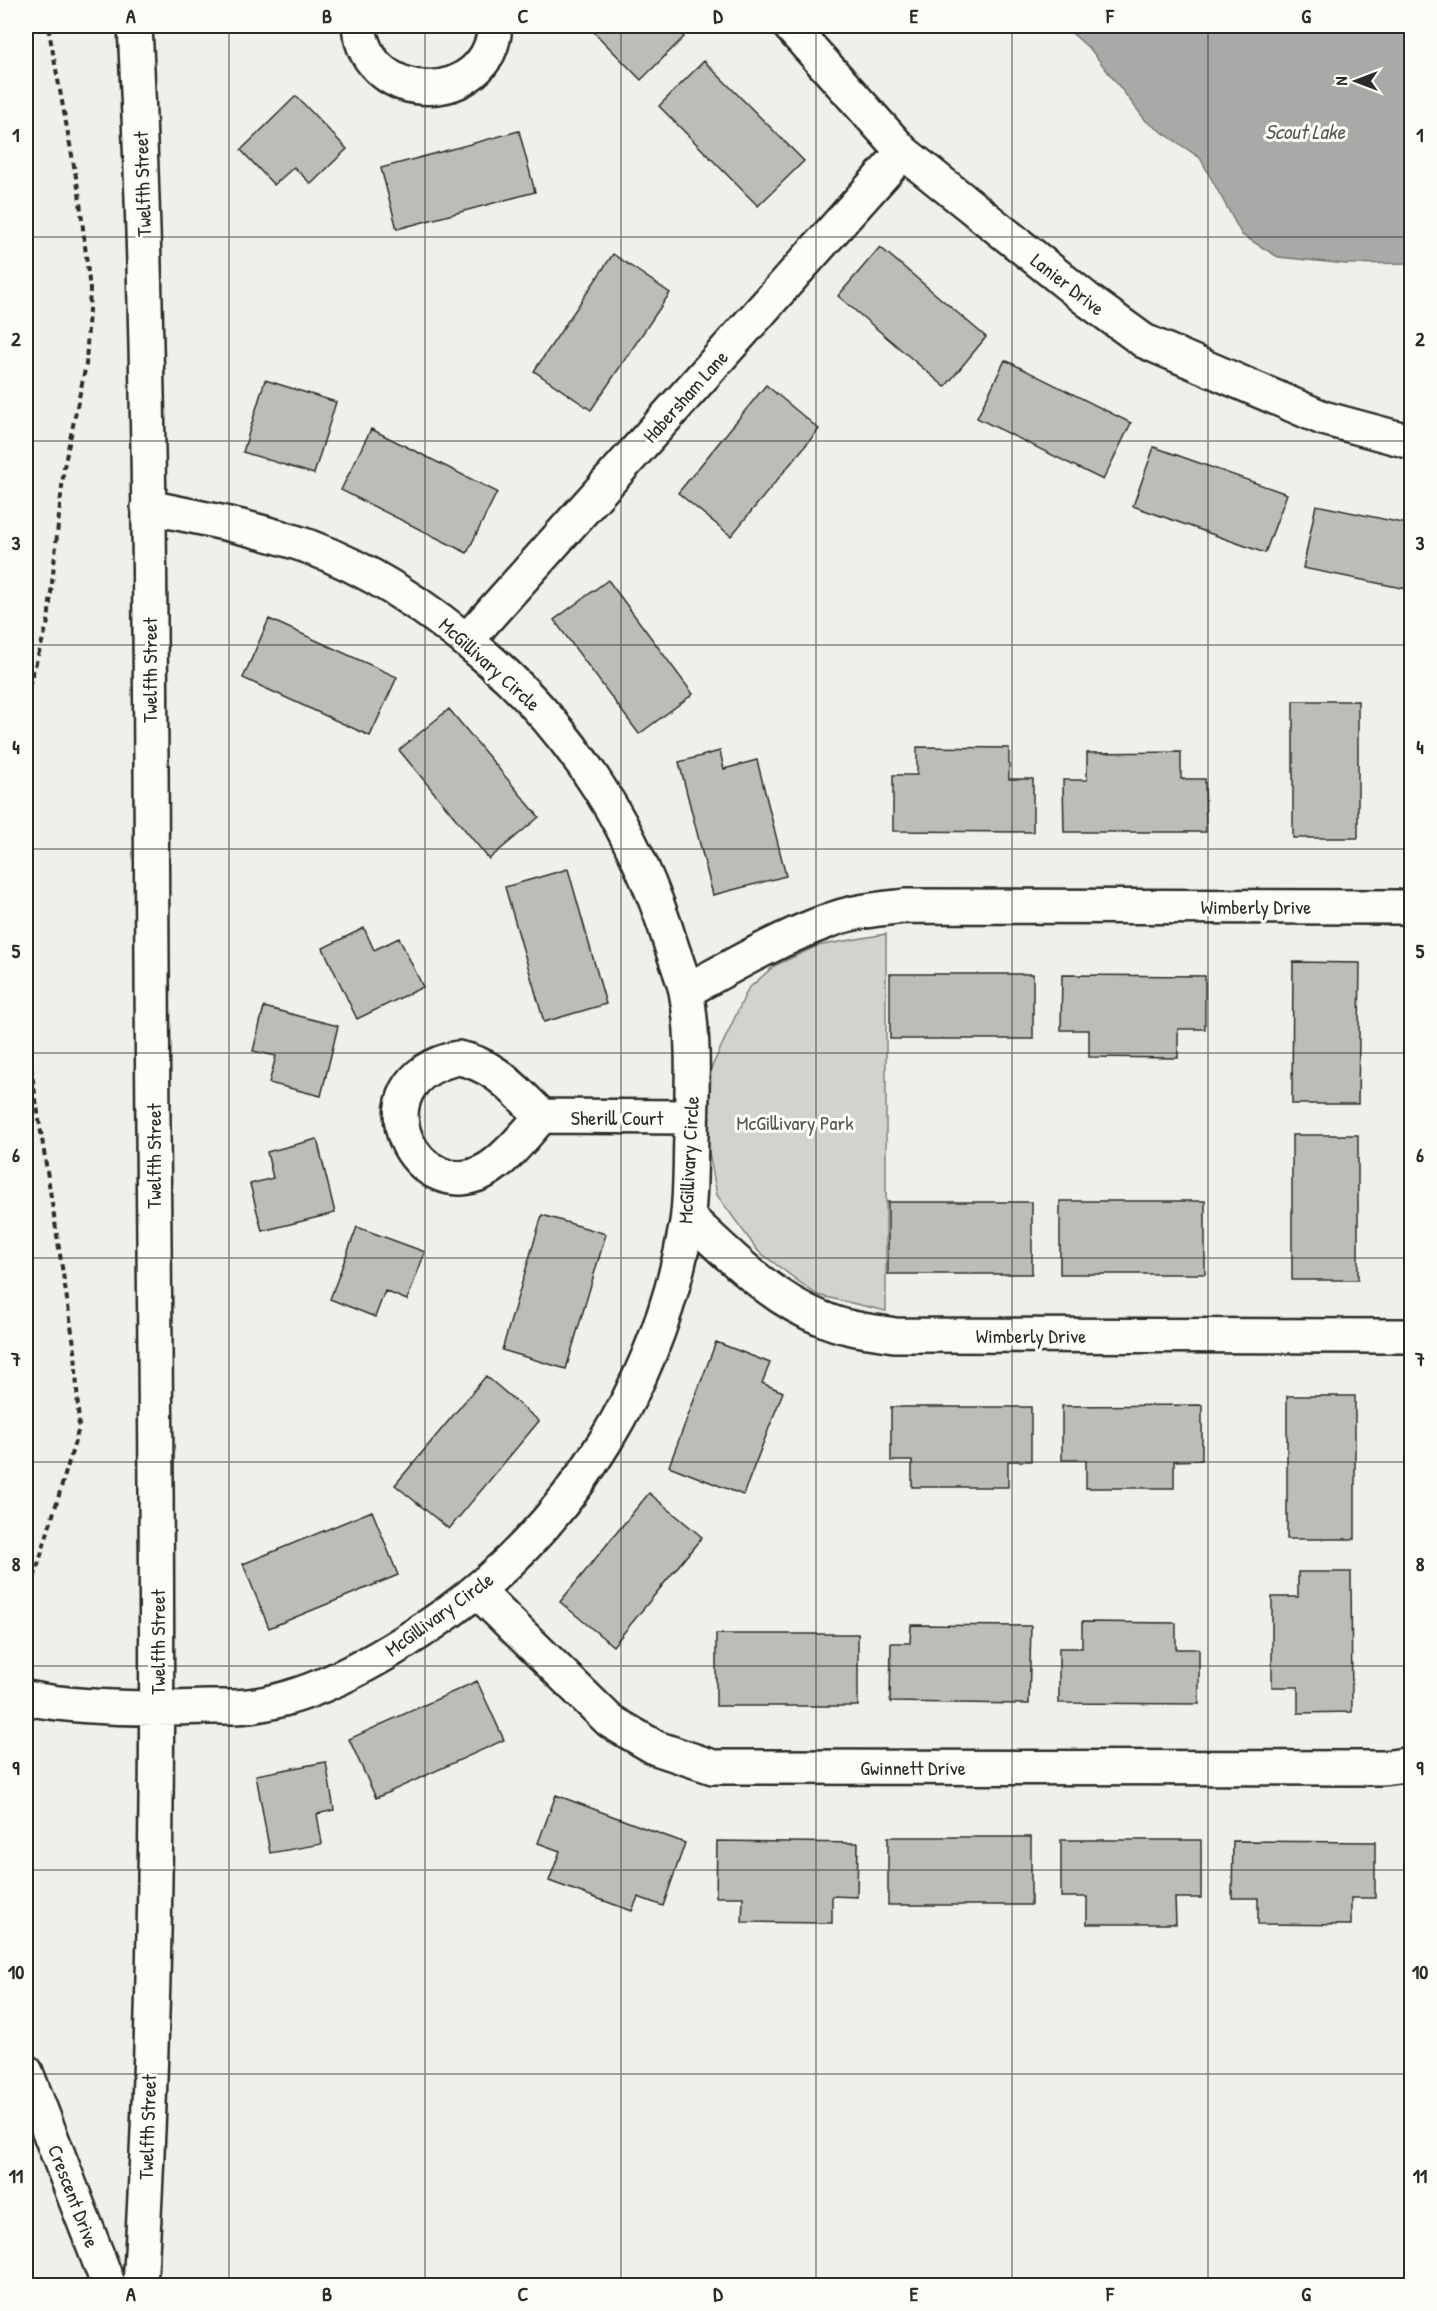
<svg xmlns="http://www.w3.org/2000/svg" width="1437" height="2311" viewBox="0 0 1437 2311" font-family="'Patrick Hand',sans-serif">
  <rect width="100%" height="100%" fill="#f0efeb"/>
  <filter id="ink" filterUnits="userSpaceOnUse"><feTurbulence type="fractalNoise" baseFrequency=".0167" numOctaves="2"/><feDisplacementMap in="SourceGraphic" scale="12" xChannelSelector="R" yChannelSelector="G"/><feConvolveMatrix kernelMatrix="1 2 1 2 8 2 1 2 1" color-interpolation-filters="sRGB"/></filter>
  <g filter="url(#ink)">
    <path fill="#d3d2cf" stroke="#7f7e7d" stroke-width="1.5" d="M886 934V1311L817 1295 758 1251 717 1195 704 1126 709 1073 748 989 774 966 817 946Z"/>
    <path fill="#aaa9a7" stroke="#777775" stroke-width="1.5" d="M1064 26H1411V263L1346 264 1278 257 1242 235 1200 158 1146 121 1091 50Z"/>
    <path fill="#bdbcb8" stroke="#2b2b2b" stroke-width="1.5" d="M588 26H673L684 37 641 80Z
      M704 61 804 161 758 206 659 106Z
      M296 96 347 149 311 184 294 167 274 185 241 150Z
      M519 131 535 192 397 229 381 168Z
      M880 247 986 337 945 387 838 296Z
      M613 254 670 293 591 410 534 371Z
      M1005 360 1131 423 1103 480 977 418Z
      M265 380 336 402 314 474 243 452Z
      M766 385 819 429 731 536 678 493Z
      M371 429 497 492 467 553 341 490Z
      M1154 447 1287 494 1265 553 1133 506Z
      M1316 505 1412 525V590L1303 568Z
      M608 580 693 694 639 734 554 620Z
      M269 619 397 677 370 736 243 678Z
      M1293 701H1358V838H1293Z
      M449 709 539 817 489 859 399 750Z
      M917 747 1009 748V779H1033V832L893 831V775H917Z
      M720 751 724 769 757 760 786 876 713 895 679 762Z
      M1181 752V779H1205L1206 832H1064L1063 780H1087V753Z
      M568 869 606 1004 544 1022 505 887Z
      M364 928 374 950 399 938 423 987 357 1019 323 948Z
      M1293 962 1360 963 1358 1104H1292Z
      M890 974H1033V1039H890Z
      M1062 975 1205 976V1029H1178V1058L1089 1057V1030H1061Z
      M264 1007 338 1026 321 1096 269 1083 276 1056 253 1051Z
      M1292 1135H1358V1280H1292Z
      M317 1139 335 1213 262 1231 250 1184 273 1178 267 1152Z
      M1060 1201H1205V1274H1060Z
      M888 1202H1032V1274H888Z
      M542 1215 606 1234 566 1369 502 1350Z
      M357 1227 425 1252 407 1300 385 1291 375 1317 330 1299Z
      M716 1342 770 1363 762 1383 783 1392 743 1495 669 1466Z
      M486 1376 539 1421 449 1529 395 1485Z
      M1287 1396H1355V1539H1287Z
      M1202 1405V1460L1174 1461V1488H1086V1460H1062V1406Z
      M891 1407H1031V1461H1008V1487H912V1461H891Z
      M649 1493 702 1537 613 1646 560 1602Z
      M372 1511 398 1575 269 1628 243 1564Z
      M1298 1572H1351L1352 1712 1298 1713V1687H1272V1597H1298Z
      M1082 1622 1176 1623V1649H1199V1704L1059 1703V1648H1082Z
      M911 1625 1031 1626 1029 1704 890 1702 891 1643H910Z
      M716 1634H858V1706H716Z
      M477 1681 504 1740 376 1798 349 1739Z
      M326 1762 334 1810 317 1814 322 1844 270 1853 256 1775Z
      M556 1795 685 1843 663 1906 638 1897 632 1911 549 1881 560 1851 538 1843Z
      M888 1837H1031V1905H888Z
      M1061 1840H1201V1898H1175L1176 1924H1087V1897H1061Z
      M1406 1840H1412V1905H1406Z
      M717 1841 858 1843 857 1897 832 1896V1923L742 1922 743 1897H716Z
      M1233 1841 1375 1842V1898H1351V1925L1258 1924V1898H1232Z"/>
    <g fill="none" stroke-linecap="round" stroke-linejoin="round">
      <g stroke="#2b2b2b" stroke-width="38">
        <path id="street" d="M135 26C153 392 150 760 153 1127 156 1513 164 1900 140 2286
          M359 26C368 108 489 108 495 26
          M790 26 903 152 1089 301 1144 341 1323 418 1412 442
          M467 640 903 152
          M686 991C732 966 778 939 828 921 852 911 879 909 905 906L1412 907
          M458 1058C495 1064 516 1092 542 1116 526 1133 510 1155 490 1168 418 1215 349 1081 458 1058Z
          M542 1116 691 1117
          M688 1217C729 1255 770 1298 823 1319 846 1329 870 1331 895 1335L1412 1336
          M477 1591 610 1721 656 1748 713 1767 1383 1768 1412 1764
          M26 1698C82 1709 151 1709 208 1707 224 1707 241 1708 256 1705 321 1695 394 1651 446 1614 575 1521 660 1379 687 1222 691 1194 690 1163 691 1135 692 1088 695 1037 686 991 682 975 676 960 671 945 637 834 575 733 486 657 434 612 372 570 307 546 255 528 202 518 148 507
          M26 2072 109 2286"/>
      </g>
      <path stroke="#2b2b2b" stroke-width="4" stroke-dasharray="6 4.5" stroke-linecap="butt" d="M26 696 48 622 64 467 86 365 90 290 79 193 48 26
        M26 1036 75 1351 79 1428 35 1575 26 1587"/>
      <use href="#street" stroke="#fdfcf7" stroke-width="33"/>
    </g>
  </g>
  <path fill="none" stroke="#2b2b2b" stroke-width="1.5" stroke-opacity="0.55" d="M229 26V2286M425 26V2286M621 26V2286M816 26V2286M1012 26V2286M1208 26V2286M26 237H1412M26 441H1412M26 645H1412M26 849H1412M26 1053H1412M26 1258H1412M26 1462H1412M26 1666H1412M26 1870H1412M26 2074H1412"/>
  <g text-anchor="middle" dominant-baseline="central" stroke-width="6" stroke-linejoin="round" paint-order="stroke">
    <g font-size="20" fill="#2b2b2b" stroke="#fdfcf7">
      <text transform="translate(142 184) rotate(-92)">Twelfth Street</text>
      <text transform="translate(1068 284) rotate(38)">Lanier Drive</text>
      <text transform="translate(685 396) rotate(-48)">Habersham Lane</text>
      <text transform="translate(490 664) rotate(42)">McGillivary Circle</text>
      <text transform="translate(149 670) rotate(-90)">Twelfth Street</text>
      <text x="1256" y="906">Wimberly Drive</text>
      <text x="617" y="1117">Sherill Court</text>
      <text transform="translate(153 1156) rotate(-90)">Twelfth Street</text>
      <text transform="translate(688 1160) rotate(-87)">McGillivary Circle</text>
      <text x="1031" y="1335">Wimberly Drive</text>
      <text transform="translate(439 1614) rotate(-36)">McGillivary Circle</text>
      <text transform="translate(157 1642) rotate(-90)">Twelfth Street</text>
      <text x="913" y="1767">Gwinnett Drive</text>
      <text transform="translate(147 2127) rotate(-88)">Twelfth Street</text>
      <text transform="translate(74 2196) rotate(69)">Crescent Drive</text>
    </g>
    <g font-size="20" fill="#555554" stroke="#fdfcf7">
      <text x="795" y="1122">McGillivary Park</text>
    </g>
    <g font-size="21" font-style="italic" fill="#575756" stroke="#fdfcf7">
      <text x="1305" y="131">Scout Lake</text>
    </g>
  </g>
  <rect width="1437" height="2311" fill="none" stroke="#fdfcf7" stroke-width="66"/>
  <g transform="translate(1356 81) rotate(270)" stroke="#fdfcf7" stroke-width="4.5" paint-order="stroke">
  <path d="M0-4.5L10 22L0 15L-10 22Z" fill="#2b2b2b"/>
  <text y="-9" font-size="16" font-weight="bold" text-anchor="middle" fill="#2b2b2b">N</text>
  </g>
  <rect x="33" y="33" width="1371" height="2245" fill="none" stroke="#2b2b2b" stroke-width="2"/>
  <g font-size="20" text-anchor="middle" font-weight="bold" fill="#2b2b2b">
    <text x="131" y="23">A</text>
    <text x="327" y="23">B</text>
    <text x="523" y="23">C</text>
    <text x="718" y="23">D</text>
    <text x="914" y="23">E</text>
    <text x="1110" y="23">F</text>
    <text x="1306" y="23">G</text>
    <text x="16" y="142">1</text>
    <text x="1420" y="142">1</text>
    <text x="16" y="346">2</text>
    <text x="1420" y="346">2</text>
    <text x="16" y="550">3</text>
    <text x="1420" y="550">3</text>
    <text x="16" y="754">4</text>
    <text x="1420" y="754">4</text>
    <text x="16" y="958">5</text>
    <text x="1420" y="958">5</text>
    <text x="16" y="1162">6</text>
    <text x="1420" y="1162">6</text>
    <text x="16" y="1366">7</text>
    <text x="1420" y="1366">7</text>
    <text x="16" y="1571">8</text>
    <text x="1420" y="1571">8</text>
    <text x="16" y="1775">9</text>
    <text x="1420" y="1775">9</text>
    <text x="16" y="1979">10</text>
    <text x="1420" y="1979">10</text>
    <text x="16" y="2183">11</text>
    <text x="1420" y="2183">11</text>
    <text x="131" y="2301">A</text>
    <text x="327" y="2301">B</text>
    <text x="523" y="2301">C</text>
    <text x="718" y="2301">D</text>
    <text x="914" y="2301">E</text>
    <text x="1110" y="2301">F</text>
    <text x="1306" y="2301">G</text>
  </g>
</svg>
